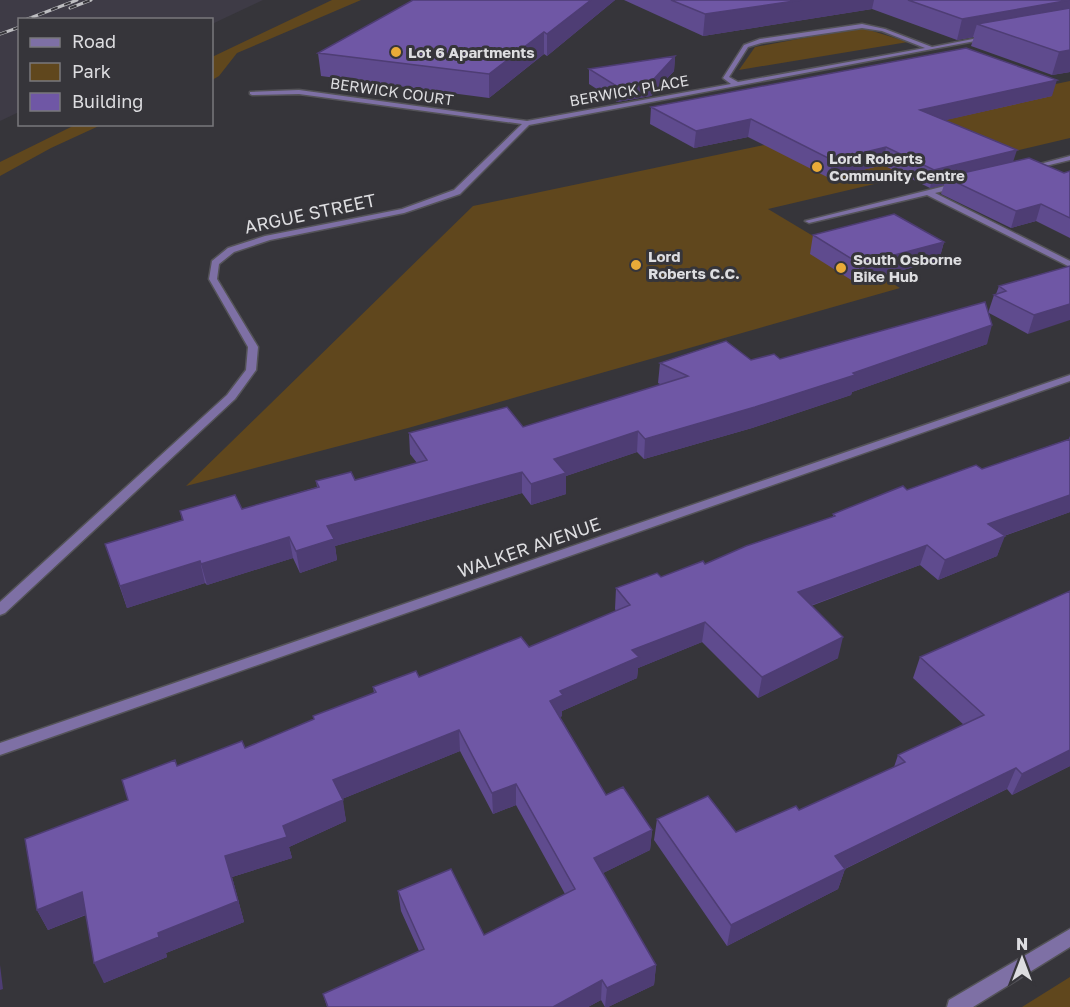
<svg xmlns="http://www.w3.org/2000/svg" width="1070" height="1007" viewBox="0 0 1070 1007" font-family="'Golos Text',sans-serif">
  <rect width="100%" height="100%" fill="#36353a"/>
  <path fill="#3e3b46" d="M0 0H263L212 24V20H20L19 112 0 121Z"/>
  <path fill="#60471d" d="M332 0H361L237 53 219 76 212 80V57Z
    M851 29H866L908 42 739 70 755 47Z
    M1070 81V138L768 209 900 288 408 428 186 486 473 206Z
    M75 125H101L51 148 0 176V162Z
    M1070 977V1007H1022Z"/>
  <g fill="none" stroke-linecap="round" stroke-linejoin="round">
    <g stroke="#545358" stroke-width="3">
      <path id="street" d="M862 24 885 29 932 47 988 36 991 38 529 125 460 194 404 213 270 240 234 252 219 264 217 279 258 347 256 370 235 399 5 613 0 615V602L227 395 246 370 248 347 209 279 212 261 228 248 265 236 402 209 454 190 522 124 299 94 252 95 250 94V92L299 90 527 121 731 84 723 78 744 45 760 39ZM862 28 882 31 925 48 738 82 729 77 748 47 761 43Z
        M1070 156V160L1029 170 1025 168Z
        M957 183H960V187L935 193 1070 261V267L927 195 809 223 805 221Z
        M1070 375V381L0 755V743Z
        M1070 929V947L973 1007H947L949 1000Z"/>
    </g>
    <use href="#street" fill="#7e70a5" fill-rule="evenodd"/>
    <g stroke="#bdbdc0" stroke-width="3">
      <path id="rail" d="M70 8 91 0
        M25 20 77 0
        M0 34 20 27"/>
    </g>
    <use href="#rail" stroke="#36353a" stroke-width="2" stroke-dasharray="7" stroke-linecap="butt"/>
  </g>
  <path fill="#5f4b8e" d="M413 0H615L547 56 544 54 489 98 321 76 318 53Z
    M624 0H1070V72L1052 75 971 46 974 37 957 40 872 9 703 36Z
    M675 56 674 71 651 96 617 102 589 84V69Z
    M1052 96 945 120 1013 161 1064 173 1070 171V238L1036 221 1011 228 941 194 944 185 930 188 883 165 829 178 748 137 694 148 650 124 651 107Z
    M813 235 944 242 939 260 856 283 810 254Z
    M1070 266 1028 334 989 313 987 344 852 392 851 395 752 428 644 459 637 452 566 476V494L531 505 522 493 335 546 337 560 300 573 293 558 207 585 205 583 127 608 105 544 182 520 180 511 242 509 317 487 316 481 355 480 417 463 410 454 409 433 523 427 662 385 658 383 660 363 780 359 988 313 994 295 996 294 999 286Z
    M1070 436V512L1004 536 997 556 938 580 920 565 811 606 838 658 758 698 702 642 638 668 637 678 562 711V716L560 717 606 795 652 830 650 850 603 873 656 965 654 985 608 1007H605L601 1000 588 1007H327L323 994 419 951 401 911 398 891 484 935 565 894 516 805 493 814 460 751 342 799 346 821 289 847 292 858 232 877 244 922 166 953 167 957 104 983 86 915 48 930 37 910 128 800 177 766 245 748 314 720 313 716 374 693 373 687 419 677 529 647 616 611 615 609 616 588 661 577 705 564 833 517V514L907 490 982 469 1069 439Z
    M920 657 1070 766 1012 795 1007 789 845 869 838 889 727 946 654 840 657 819 736 832 799 810 894 767 898 755 964 725 913 678Z"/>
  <path fill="#4e3d74" d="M591 0H615L547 56V34Z
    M801 0H874L872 9 703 36 705 14Z
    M1070 0V20L977 24 973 37 957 40 962 19Z
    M544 32V54L489 98V74Z
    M1070 50V72L1052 75 1059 52Z
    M675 56 674 71 651 96 617 102 618 87Z
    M1057 80 1052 96 916 127 920 110Z
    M751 119 748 137 694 148 696 131Z
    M886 147 883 165 829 178 832 160Z
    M1017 150 1011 168 945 177 944 185 930 188 934 170Z
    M1041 204 1036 221 1011 228 1016 211Z
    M944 242 939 260 856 283 860 264Z
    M1070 304V320L1028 334 1034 315Z
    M992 325 987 344 852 392 851 395 752 428 644 459 645 439 853 373Z
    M638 431 637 452 566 476V494L531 505V484L554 459Z
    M522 472V493L335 546 337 560 300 573 296 551 327 526Z
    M1070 495V512L981 544 988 524Z
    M1005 536 997 556 938 580 945 560Z
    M289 537 293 558 207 585 201 564Z
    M927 545 920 565 793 612 798 592Z
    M200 561 205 583 127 608 120 586Z
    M705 622 702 642 638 668 637 678 562 711V716L550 722V701L560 691 632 650Z
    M843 637 838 658 758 698 762 677Z
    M459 730 460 751 337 801 333 780Z
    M1070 750V766L1012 795 1022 774Z
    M1016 768 1007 789 828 877 835 856Z
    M516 784V805L493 814 492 793Z
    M343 800 346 821 289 847 292 858 232 877 244 922 166 953 167 957 104 983 94 963 158 933 225 856 283 826Z
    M652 830 650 850 593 878 594 858Z
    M845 869 838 889 727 946 731 925Z
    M82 892 92 912 48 930 37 910Z
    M0 965 3 989 0 990Z
    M656 965 654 985 608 1007H605L607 988Z
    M602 980 601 1000 588 1007H553Z"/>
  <path fill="#6f57a5" stroke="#4e3d74" stroke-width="1.5" d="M413 0H591L547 34 544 32 489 74 318 53Z
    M671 0H801L705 14Z
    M908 0H1070L962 19Z
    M1070 8V50L1059 52 977 24Z
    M966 48 1057 80 920 110 1017 150 934 170 886 147 832 160 751 119 696 131 651 107Z
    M675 56 652 81 618 87 589 69Z
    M1029 158 1064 173 1070 171V218L1041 204 1016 211 945 177Z
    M894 214 944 242 860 264 813 235Z
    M1070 266V304L1034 315 994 295 1006 291 999 286Z
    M985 302 992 325 853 373 855 375 755 407 645 439 638 431 554 459 566 473 531 484 522 472 327 526 334 539 296 551 289 537 201 564 200 561 120 586 105 544 183 520 180 511 235 495 242 509 319 487 316 481 351 472 355 480 427 460 409 433 507 407 523 427 688 376 660 363 726 341 751 360 774 354 780 359Z
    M1070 439V495L988 524 1005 536 945 560 927 545 798 592 843 637 762 677 705 622 632 650 639 657 560 691 563 695 550 701 606 795 623 787 652 830 594 858 656 965 607 988 602 980 553 1007H328L323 994 424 949 398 891 451 869 484 935 575 889 516 784 492 793 459 730 333 780 343 800 283 826 287 837 225 856 238 901 158 933 159 937 94 963 82 892 37 910 25 839 128 800 122 780 175 760 177 766 242 741 245 748 314 719 313 716 376 692 373 687 416 671 419 677 521 637 529 647 630 605 616 588 657 573 661 577 703 561 705 564 746 546 835 516 833 514 903 486 907 490 976 465 982 469Z
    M1070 591V750L1022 774 1016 768 835 856 845 869 731 925 657 819 708 796 736 832 796 806 799 810 905 762 898 755 984 715 920 657Z"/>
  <g fill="#e9ab38" stroke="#36353a" stroke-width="2">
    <circle cx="396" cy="52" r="6"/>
    <circle cx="817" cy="167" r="6"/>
    <circle cx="636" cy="265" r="6"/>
    <circle cx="841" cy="268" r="6"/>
  </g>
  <g text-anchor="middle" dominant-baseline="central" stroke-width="6" stroke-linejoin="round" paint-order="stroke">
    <g font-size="15" font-weight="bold" fill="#dddde0" stroke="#36353a" text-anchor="start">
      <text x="408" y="52">Lot 6 Apartments</text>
      <text x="829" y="158">Lord Roberts<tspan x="829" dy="17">Community Centre</tspan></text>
      <text x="648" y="256">Lord<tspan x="648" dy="17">Roberts C.C.</tspan></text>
      <text x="853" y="259">South Osborne<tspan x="853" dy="17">Bike Hub</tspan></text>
    </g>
    <g font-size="15" fill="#dddde0" stroke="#36353a">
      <text transform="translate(629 90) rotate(-10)">BERWICK PLACE</text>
      <text transform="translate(392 91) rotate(8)">BERWICK COURT</text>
    </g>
    <g font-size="18" fill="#dddde0" stroke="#36353a">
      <text transform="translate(310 213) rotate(-12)">ARGUE STREET</text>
      <text transform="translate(529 547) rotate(-19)">WALKER AVENUE</text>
    </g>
  </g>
  <rect x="18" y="18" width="195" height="108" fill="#36353a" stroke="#79787c" stroke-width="1.5"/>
  <rect x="30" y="38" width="30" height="9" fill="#7e70a5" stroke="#79787c" stroke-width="1.5"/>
  <text x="72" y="48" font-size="18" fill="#dddde0">Road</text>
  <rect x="30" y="63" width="30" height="18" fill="#60471d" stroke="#79787c" stroke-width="1.5"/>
  <text x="72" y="78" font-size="18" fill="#dddde0">Park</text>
  <rect x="30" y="93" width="30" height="18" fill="#6f57a5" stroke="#79787c" stroke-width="1.5"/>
  <text x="72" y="108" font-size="18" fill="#dddde0">Building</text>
  <g transform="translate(1022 959)" stroke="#36353a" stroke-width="4.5" paint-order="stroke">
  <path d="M0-4.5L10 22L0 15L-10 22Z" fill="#dddde0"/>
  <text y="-9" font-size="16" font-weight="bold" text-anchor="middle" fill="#dddde0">N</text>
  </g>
</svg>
